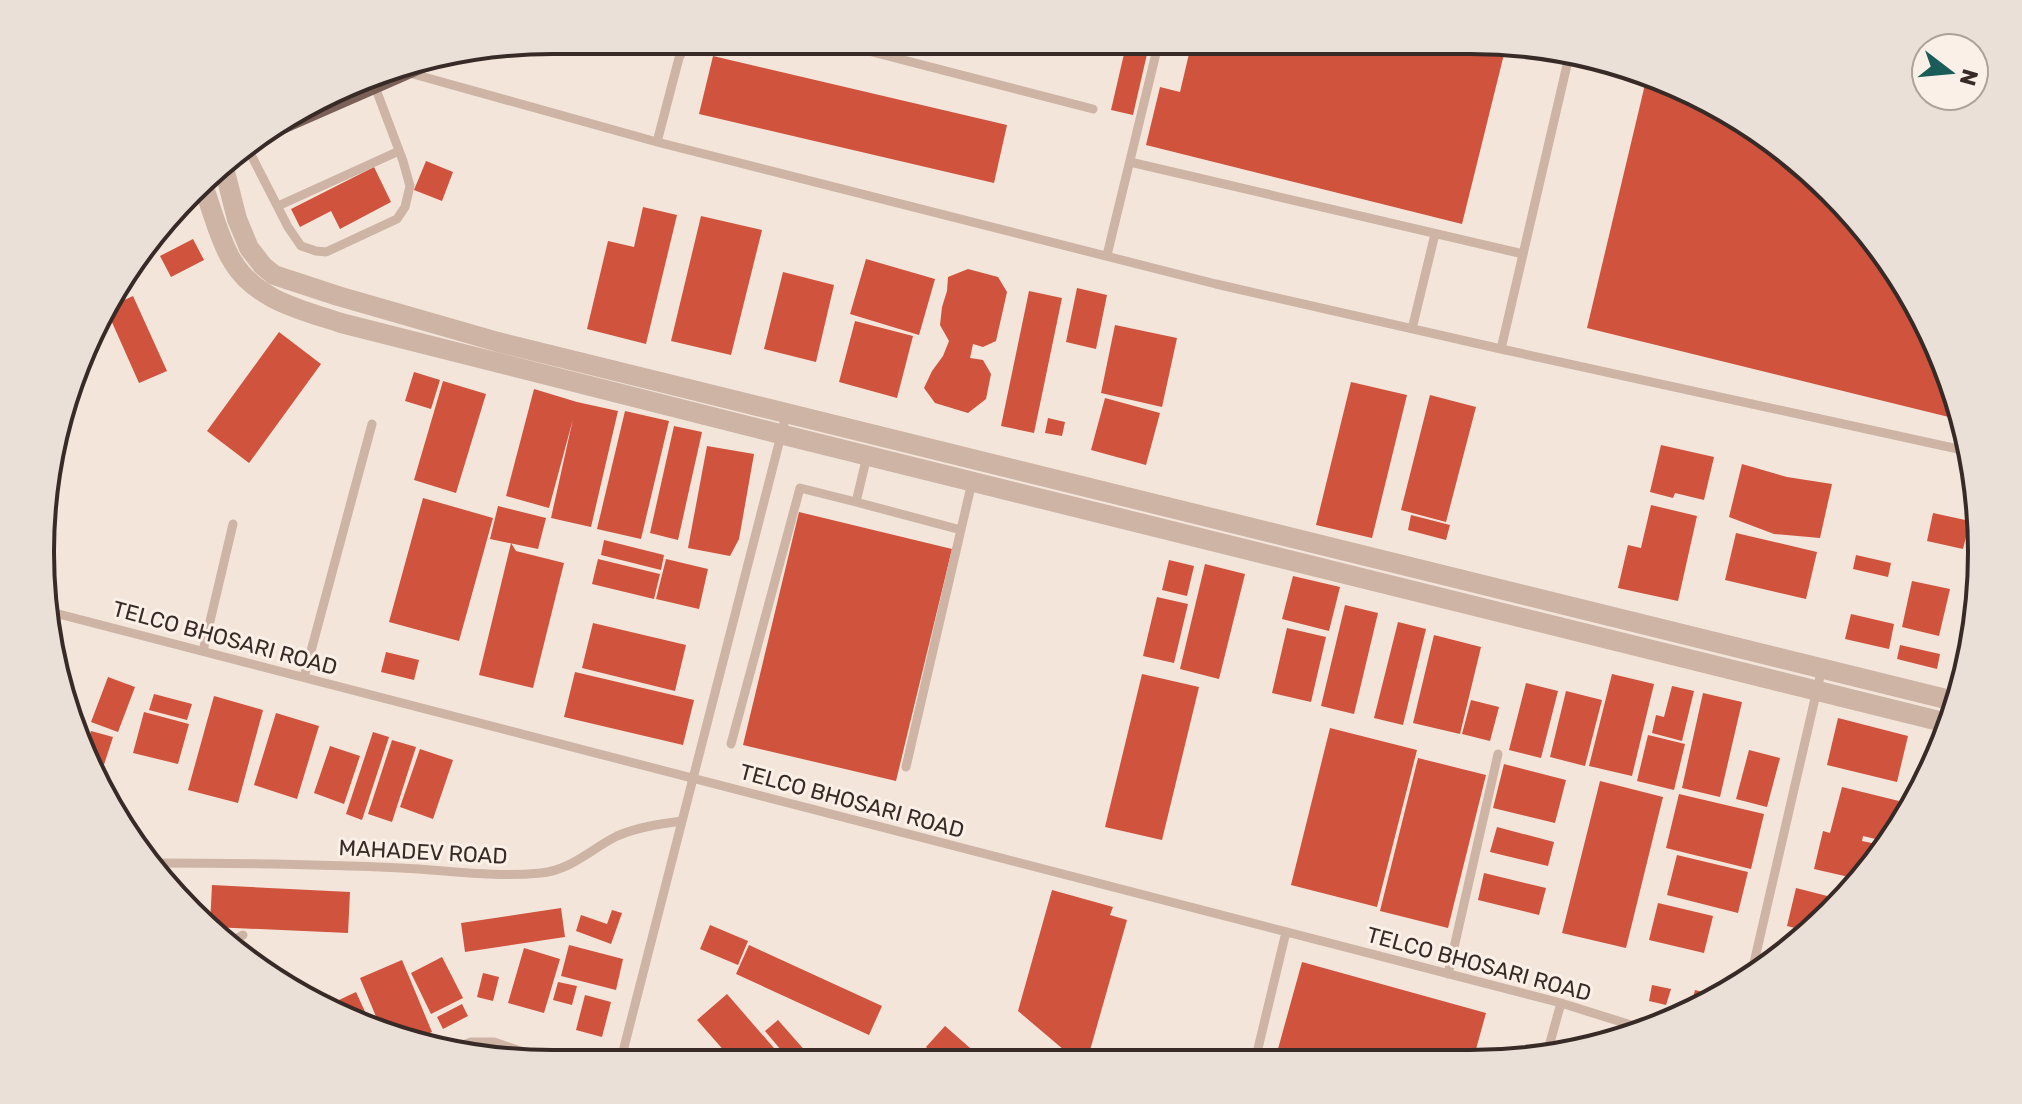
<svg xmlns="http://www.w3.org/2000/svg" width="2022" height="1104" viewBox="0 0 2022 1104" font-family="Rubik,sans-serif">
  <rect width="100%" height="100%" fill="#f4e5da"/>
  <path fill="#cf533d" d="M1127 41H1150L1133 115 1111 110Z
    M1192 41 1507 42 1462 224 1146 145 1160 87 1180 92Z
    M713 56 1007 125 994 183 699 114Z
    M1647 76 1726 108 1876 240 1965 421 1587 328Z
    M426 161 453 172 442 201 414 190Z
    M374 167 391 202 340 229 331 211 300 227 291 209Z
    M643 207 677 215 646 344 587 329 608 241 634 247Z
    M701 216 762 230 731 355 671 341Z
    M193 239 204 260 171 277 160 256Z
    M866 259 935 279 919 335 850 314Z
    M968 269 998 277 1007 292 996 341 983 347 973 344 970 358 983 360 991 374 986 399 968 413 935 403 924 388 932 371 943 356 949 341 940 325 942 307 947 291 948 277Z
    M783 272 834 285 816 362 764 349Z
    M1077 288 1107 295 1096 349 1066 342Z
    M1029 291 1062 298 1034 433 1001 426Z
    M133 296 167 371 139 383 107 311 109 307Z
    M855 321 913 336 897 398 839 382Z
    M1115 325 1177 338 1162 407 1101 393Z
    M279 332 321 364 249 463 207 431Z
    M414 372 440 380 431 409 405 401Z
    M443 381 486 394 456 493 414 480Z
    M1351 382 1407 395 1372 538 1316 525Z
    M534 389 577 402 618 411 591 527 551 518 573 419 549 508 506 496Z
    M1430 395 1476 407 1446 522 1401 510Z
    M1105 398 1160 413 1146 465 1091 450Z
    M625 411 669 421 641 539 597 529Z
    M1048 418 1065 422 1062 436 1045 433Z
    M674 426 702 432 678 540 650 533Z
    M1661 445 1714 457 1704 500 1675 493 1673 498 1650 492Z
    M707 446 754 454 739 539 730 556 688 548Z
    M1742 464 1787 477 1832 484 1820 538 1774 534 1729 517Z
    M423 498 493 518 459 641 389 622Z
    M1651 505 1697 516 1678 601 1618 588 1628 545 1641 548Z
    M498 506 546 518 538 549 490 539Z
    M799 512 952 549 896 781 743 745Z
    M1933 513 1970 521 1963 549 1927 541Z
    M1411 515 1450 525 1446 540 1408 530Z
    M1736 533 1817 552 1806 599 1725 580Z
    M604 540 664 555 661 570 601 555Z
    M511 543 516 551 564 563 533 688 479 675Z
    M1856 555 1891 563 1888 577 1853 569Z
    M598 559 660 574 654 599 592 584Z
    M666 559 708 569 699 609 656 599Z
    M1169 560 1194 566 1187 596 1162 590Z
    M1205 564 1245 574 1219 679 1180 669Z
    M1974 573 1978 618 1970 640 1959 637Z
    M1293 576 1340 587 1329 631 1282 619Z
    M1912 581 1950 589 1939 636 1902 627Z
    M1157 597 1188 604 1174 663 1143 656Z
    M1345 605 1378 613 1354 714 1321 706Z
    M1851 614 1894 624 1889 649 1845 639Z
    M1398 622 1426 629 1403 725 1374 718Z
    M593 623 686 645 675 691 582 668Z
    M1287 628 1326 637 1311 702 1272 693Z
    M1434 635 1481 647 1460 734 1413 723Z
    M1900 645 1940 654 1937 669 1897 659Z
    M386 652 419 660 414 680 381 672Z
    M575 672 694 700 683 745 564 717Z
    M1142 674 1199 687 1162 840 1105 827Z
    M1612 674 1654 684 1632 776 1589 766Z
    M108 677 135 687 118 732 91 722Z
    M1526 683 1558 691 1541 758 1509 750Z
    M1672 686 1694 691 1682 741 1652 733 1656 715 1664 717Z
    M1566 691 1602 700 1585 766 1550 757Z
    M1703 693 1742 702 1720 797 1682 788Z
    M154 694 192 704 187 720 149 710Z
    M214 696 263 710 238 803 188 790Z
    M1471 700 1499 707 1490 741 1462 734Z
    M144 712 189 724 178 764 133 753Z
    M276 713 319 726 297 799 254 785Z
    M1838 718 1908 736 1897 782 1827 765Z
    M1330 728 1417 750 1377 907 1291 885Z
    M91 731 113 737 99 780 83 755Z
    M373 732 389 737 362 820 346 814Z
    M1648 735 1685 744 1674 790 1637 781Z
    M392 740 416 747 392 822 368 814Z
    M330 746 360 756 344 804 314 793Z
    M420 749 453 760 433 819 400 807Z
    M1749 750 1780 758 1767 807 1736 799Z
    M1926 757 1930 758 1923 781 1921 780Z
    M1418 758 1486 775 1448 928 1380 911Z
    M1504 764 1566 780 1555 823 1493 808Z
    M1600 781 1663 797 1626 948 1562 933Z
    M1842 787 1899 801 1888 842 1863 836 1862 841 1886 846 1862 880 1814 869 1823 831 1830 833Z
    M1679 794 1764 814 1751 869 1666 848Z
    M1497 827 1554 842 1548 866 1490 852Z
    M1677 855 1748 872 1738 913 1667 895Z
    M1484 873 1546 888 1539 915 1478 900Z
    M212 885 350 892 348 933 212 927 210 925Z
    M1796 888 1843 900 1807 931 1787 926Z
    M1052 890 1113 907 1110 915 1127 920 1087 1061H1077L1018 1011Z
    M1658 903 1713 916 1704 953 1649 940Z
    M561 908 565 937 465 952 461 923Z
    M612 910 622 913 611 944 576 931 581 915 607 924Z
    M710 925 748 941 738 965 700 949Z
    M569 945 623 959 616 990 561 976Z
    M749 945 882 1006 869 1035 736 974Z
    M524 948 560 959 544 1013 508 1003Z
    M442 957 463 998 431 1014 411 973Z
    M402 960 432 1032 408 1042 382 1031 360 978Z
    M1302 962 1486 1013 1473 1060H1321L1278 1049Z
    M483 973 499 977 493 1001 477 997Z
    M558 982 577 986 572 1005 553 1000Z
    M1652 985 1671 989 1666 1005 1649 1001Z
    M1695 990 1719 996 1697 1008 1691 1007Z
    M356 992 372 1027 324 1007Z
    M727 994 786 1062H734L697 1020Z
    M585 995 611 1002 602 1037 576 1030Z
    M462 1004 468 1016 443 1029 437 1017Z
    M778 1020 815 1062H791L765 1031Z
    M945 1026 970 1048 958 1062H942L926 1047Z"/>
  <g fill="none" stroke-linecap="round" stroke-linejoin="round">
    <path stroke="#cdb4a5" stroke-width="9" d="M826 40 1093 109
      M1570 52 1501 349 1967 451
      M406 72 657 142 1216 284 1501 349
      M657 142 679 58 688 40
      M245 143 288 227 301 246 316 251 326 252 397 219 405 207 410 186 403 161 374 84
      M1130 162 1523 254
      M278 206 399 151
      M1107 255 1159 41
      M1412 329 1435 234
      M856 502 961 530
      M47 611 1561 1003 1647 1030
      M203 651 233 524
      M304 677 372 424
      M731 744 800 488 856 502 867 456
      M906 767 972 482
      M151 863C234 863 318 864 401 868 447 870 494 878 541 873 571 870 591 849 617 836 638 827 660 824 682 821
      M231 942 243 935
      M1448 974 1498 754
      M1750 980 1822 668
      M447 1051 471 1042H494L555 1063
      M1546 1057 1561 1003
      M1255 1061 1286 932
      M620 1063 787 412"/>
    <path stroke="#cdb4a5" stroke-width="20" d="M223 164 237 219 249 248 263 266 274 275 338 296 498 342 1950 700
      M203 185C211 207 221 244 233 262 256 300 302 310 341 323L780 434 1943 722"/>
    <path stroke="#7b6057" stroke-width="20" d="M277 126 428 60"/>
  </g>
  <g text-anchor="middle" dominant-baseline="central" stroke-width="6" stroke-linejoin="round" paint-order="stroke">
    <g font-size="22" fill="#382b27" stroke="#fbf0e7">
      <text transform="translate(225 638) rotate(15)">TELCO BHOSARI ROAD</text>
      <text transform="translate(852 801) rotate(15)">TELCO BHOSARI ROAD</text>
      <text transform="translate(423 852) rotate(3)">MAHADEV ROAD</text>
      <text transform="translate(1479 964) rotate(15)">TELCO BHOSARI ROAD</text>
    </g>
  </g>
  <path d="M0 0H2022V1104H0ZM552 54H1470A498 498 0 0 1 1968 552V552A498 498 0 0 1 1470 1050H552A498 498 0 0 1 54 552V552A498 498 0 0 1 552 54Z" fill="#ebe0d8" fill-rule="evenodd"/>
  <path fill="none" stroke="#382b27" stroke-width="4" d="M552 54H1470A498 498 0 0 1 1968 552V552A498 498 0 0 1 1470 1050H552A498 498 0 0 1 54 552V552A498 498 0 0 1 552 54Z"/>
  <g transform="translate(1950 72) rotate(106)"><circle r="38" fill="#fbf0e7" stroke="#ada19a" stroke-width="2"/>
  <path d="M0-6L14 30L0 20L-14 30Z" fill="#195c5a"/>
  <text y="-12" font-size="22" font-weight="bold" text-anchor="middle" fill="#382b27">N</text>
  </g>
</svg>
